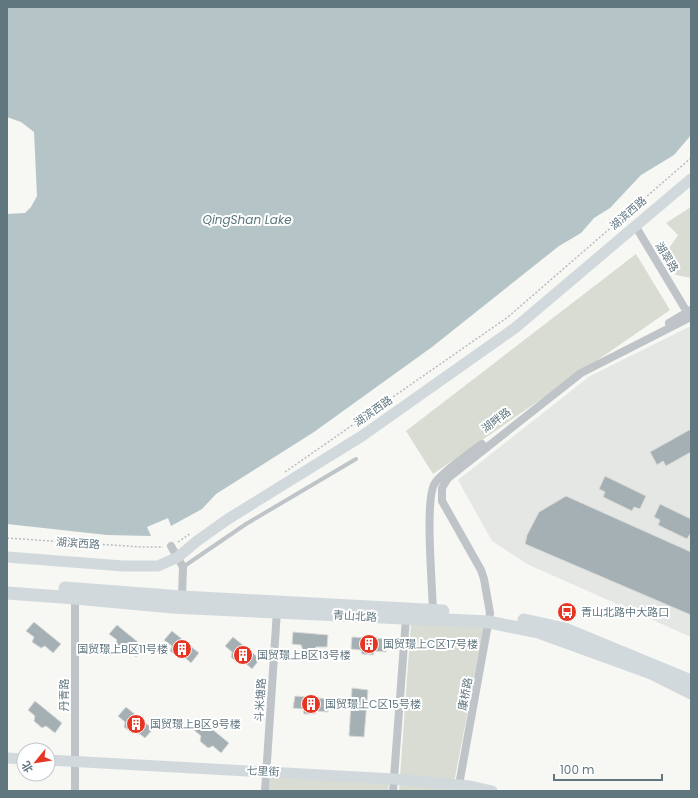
<svg xmlns="http://www.w3.org/2000/svg" width="698" height="798" viewBox="0 0 698 798" font-family="Poppins,'Noto Sans SC',sans-serif">
  <rect width="100%" height="100%" fill="#f7f7f4"/>
  <path fill="#e5e7e5" d="M691 326V637L527 564 492 541 458 480 590 376Z"/>
  <path fill="#d8dcd3" d="M691 207V278L676 275 663 257 678 235 666 223Z
    M636 254 670 310 433 474 406 431Z
    M411 623 484 627 453 788 465 791H399Z
    M270 777 389 783 388 791H269Z"/>
  <path fill="#b5c5c7" d="M7 7H691V135L674 155 641 175 610 208 594 218 581 233 559 246 432 347 314 432 216 494 202 509 171 526 168 518 147 527 151 536 107 535 7 524V214L25 213 31 207 37 196 34 132 21 122 7 117Z"/>
  <path fill="#a4b0b4" stroke="#d9d9d7" d="M691 429V452L666 466 663 461 657 465 650 452Z
    M605 476 646 496 640 509 634 507 632 511 603 497 605 492 599 489Z
    M566 496 691 552V615L525 544 527 535 539 512Z
    M660 504 691 519V535L690 534 687 539 658 525 660 520 654 517Z
    M34 622 61 644 53 653 45 646 41 648 32 642 34 637 26 631Z
    M117 625 144 647 136 657 128 650 124 651 115 645 117 640 109 634Z
    M172 631 199 653 191 663 183 656 179 658 170 651 172 646 164 640Z
    M293 632 328 635 327 647H316L313 650H303L301 645 292 644Z
    M233 637 260 659 252 669 244 662 239 664 231 657 232 652 225 646Z
    M352 637 387 639 386 652 375 651 373 655 362 654 361 650 351 649Z
    M352 688 368 690 364 737 349 736Z
    M295 696 329 699 328 712 317 711 315 714H304L303 709 293 708Z
    M35 701 62 723 55 733 46 726 42 728 34 721 35 716 28 710Z
    M126 707 153 729 145 738 137 732 132 733 124 727 125 722 118 716Z
    M202 721 229 743 221 753 213 746 208 748 200 741 201 736 194 730Z"/>
  <g fill="none" stroke-linecap="round" stroke-linejoin="round">
    <path stroke="#b8bdbf" stroke-width="1.5" stroke-dasharray="2 2" stroke-linecap="butt" d="M285 472 508 317 691 158
      M7 538 142 547H163
      M178 542 191 533"/>
    <path stroke="#bec4c7" stroke-width="4" d="M183 567 246 524 356 459"/>
    <path stroke="#bec4c7" stroke-width="8" d="M636 227 690 317
      M669 323 691 310
      M171 546 183 567 182 597
      M433 615C433 591 424 498 435 483 443 471 470 453 482 444
      M459 785 490 613 484 579 481 570 442 501V488L448 478 581 373 691 317
      M75 791V598
      M265 791 277 611
      M393 791 406 618"/>
    <path stroke="#d2d9dc" stroke-width="11" d="M7 557 123 566H158L178 557 197 541 228 519 362 436 515 328 691 179
      M7 758 24 759
      M48 760 394 779 470 786 492 791"/>
    <path stroke="#d2d9dc" stroke-width="13" d="M65 588 182 597 443 611
      M7 593 75 598 172 607 489 622 538 632 651 673 691 693
      M524 620 565 629 691 681"/>
  </g>
  <defs>
    <g id="bus-disc" transform="scale(1)"><circle r="9.5" fill="#e73524" stroke="#fff"/><path d="M-5-6H5V4H4V6H2V4H-2V6H-4V4H-5ZM-3.5-4V0h7V-4ZM-3.5 1.2v1.5H-2V1.2ZM2 1.2v1.5H3.5V1.2Z" fill="#fff"/></g>
    <g id="building-disc" transform="scale(1)"><circle r="9.5" fill="#e73524" stroke="#fff"/><path d="M-4-6H4V6H1V3H-1V6H-4ZM-2.5-4.3h1.7v1.8h-1.7ZM.8-4.3h1.7v1.8H.8ZM-2.5-1h1.7V.8h-1.7ZM.8-1h1.7V.8H.8Z" fill="#fff"/></g>
  </defs>
  <g fill-rule="evenodd">
    <use href="#bus-disc" x="567" y="612"/>
    <use href="#building-disc" x="369" y="644"/>
    <use href="#building-disc" x="182" y="649"/>
    <use href="#building-disc" x="243" y="655"/>
    <use href="#building-disc" x="311" y="704"/>
    <use href="#building-disc" x="136" y="724"/>
  </g>
  <g text-anchor="middle" dominant-baseline="central" stroke-width="4" stroke-linejoin="round" paint-order="stroke">
    <g font-size="11" fill="#617780" stroke="#fff">
      <text transform="translate(628 213) rotate(-41)">湖滨西路</text>
      <text transform="translate(667 257) rotate(59)">湖翠路</text>
      <text transform="translate(373 411) rotate(-35)">湖滨西路</text>
      <text transform="translate(496 420) rotate(-37)">湖畔路</text>
      <text transform="translate(78 543) rotate(4)">湖滨西路</text>
      <text transform="translate(355 616) rotate(3)">青山北路</text>
      <text transform="translate(465 694) rotate(-79)">康桥路</text>
      <text transform="translate(64 695) rotate(-90)">丹青路</text>
      <text transform="translate(260 700) rotate(-86)">斗米塘路</text>
      <text transform="translate(263 771) rotate(3)">七里街</text>
    </g>
    <g font-size="11" fill="#617780" stroke="#fff" text-anchor="start">
      <text x="581" y="612">青山北路中大路口</text>
      <text x="383" y="644">国贸璟上C区17号楼</text>
      <text x="168" y="649" text-anchor="end">国贸璟上B区11号楼</text>
      <text x="257" y="655">国贸璟上B区13号楼</text>
      <text x="325" y="704">国贸璟上C区15号楼</text>
      <text x="150" y="724">国贸璟上B区9号楼</text>
    </g>
    <g font-size="12" font-style="italic" fill="#5c777b" stroke="#fff">
      <text x="247" y="219">QingShan Lake</text>
    </g>
  </g>
  <rect width="698" height="798" fill="none" stroke="#617780" stroke-width="16"/>
  <g transform="translate(36 762) rotate(240)"><circle r="19" fill="#ffffff" stroke="#c0c9cc"/>
  <path d="M0-3L7 15L0 10L-7 15Z" fill="#e73524"/>
  <text y="-6" font-size="11" font-weight="bold" text-anchor="middle" fill="#617780">北</text>
  </g>
  <path d="M554 774v6h108v-6" fill="none" stroke="#617780" stroke-width="2"/>
  <text x="560" y="774" font-size="12" fill="#617780" stroke="#ffffff" stroke-width="3" paint-order="stroke">100 m</text>
</svg>
